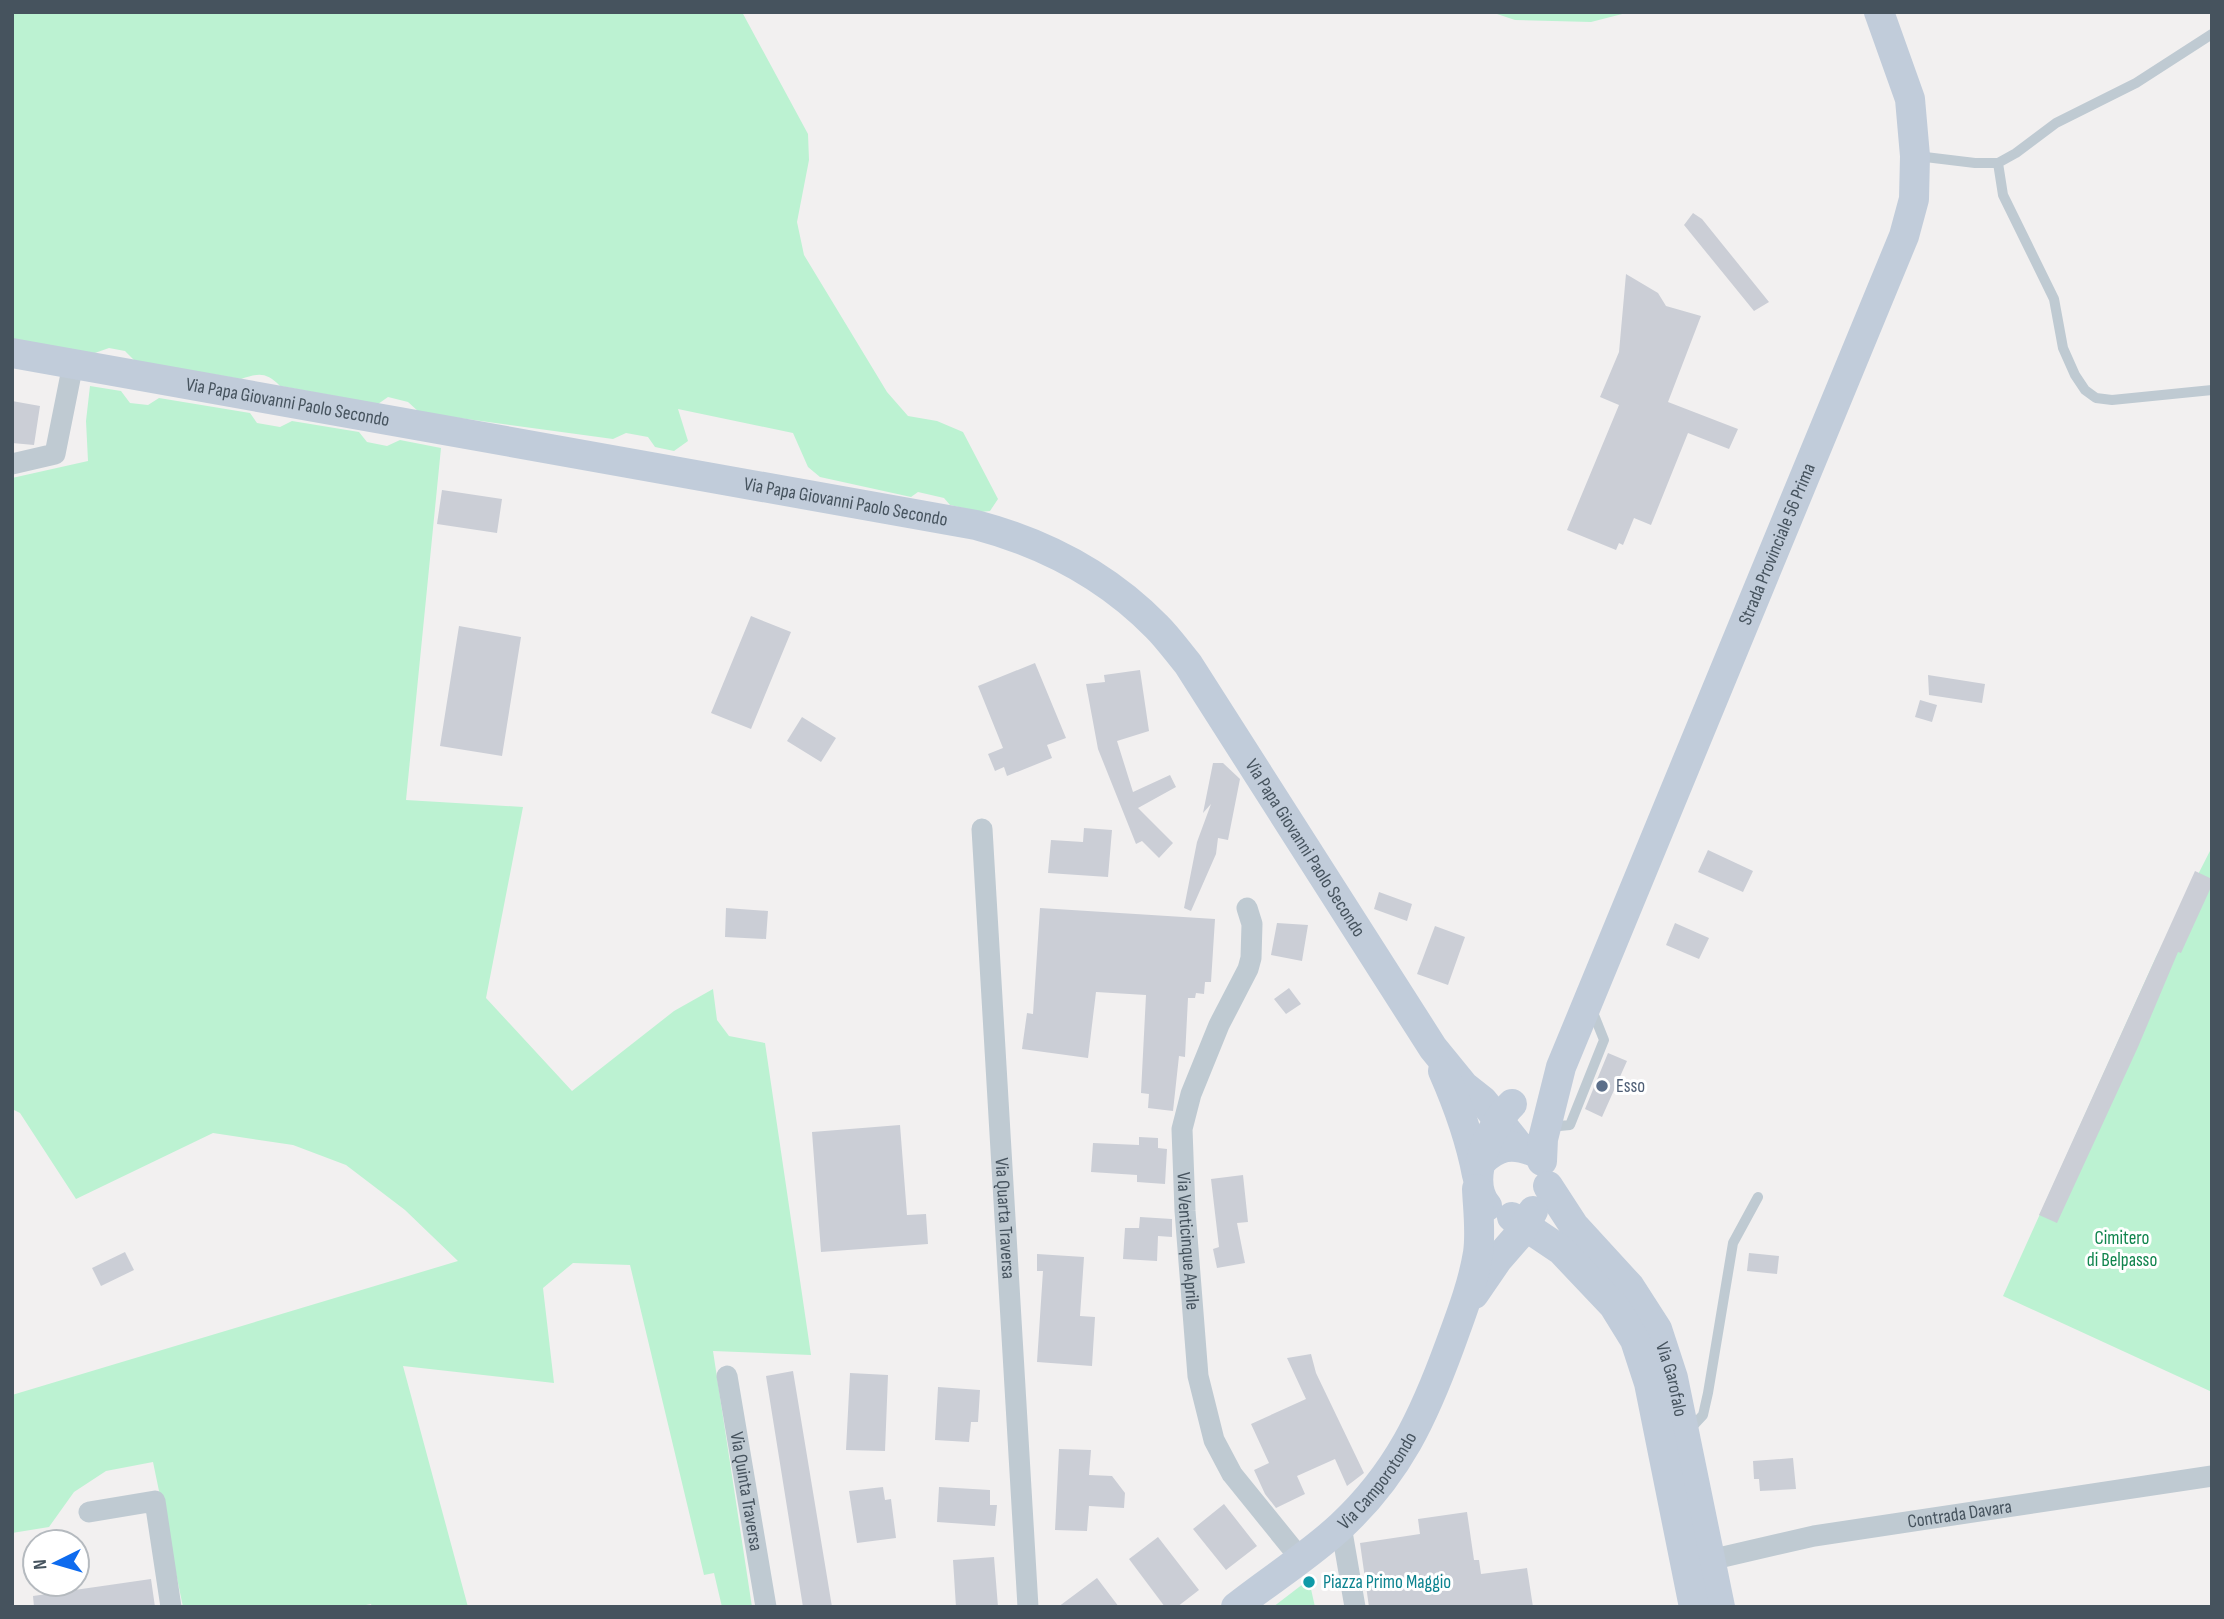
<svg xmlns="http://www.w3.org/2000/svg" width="2224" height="1619" viewBox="0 0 2224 1619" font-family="'Sofia Sans Condensed',sans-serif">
  <rect width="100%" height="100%" fill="#f2f0f0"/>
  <path fill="#bcf2d2" d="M12 12H742L808 134 809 160 797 222 804 255 887 392 908 416 937 421 963 432 998 499 990 511 980 512 950 505 944 498 918 492 911 497 820 477 808 467 793 433 678 409 688 441 674 451 655 447 648 437 626 433 613 439 445 416 419 412 408 402 388 397 378 404 280 386C266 372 259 373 241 379L135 361 125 351 109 348 92 354 12 340Z
    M1491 12H1630L1591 22 1515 20Z
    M90 386 121 391 130 403 148 405 159 398 250 413 257 423 280 427 292 421 359 432 367 442 387 446 400 440 441 448 406 800 523 807 486 998 572 1091 674 1011 713 989 717 1020 729 1036 765 1043 811 1355 713 1351 752 1607H722L714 1573 704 1575 630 1265 573 1263 543 1288 554 1383 403 1366 468 1607H372L371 1604 356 1607H183L153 1462 106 1471 74 1492 49 1527 12 1533V1395L458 1261 405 1210 346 1165 293 1145 213 1133 76 1199 20 1113 12 1109V478L88 461 86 421Z
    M2212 847V1392L2003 1296 2156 957Z
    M1303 1584 1311 1589 1315 1607H1273Z"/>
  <path fill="#cbced6" d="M1693 213 1702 219 1769 302 1754 311 1684 225Z
    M1626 274 1658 293 1666 306 1701 316 1668 402 1738 429 1729 449 1688 433 1651 525 1634 518 1623 545 1619 543 1616 550 1567 530 1619 405 1600 397 1619 352Z
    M12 401 40 406 34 445 12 443Z
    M442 490 502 499 497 533 437 524Z
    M751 616 791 632 751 729 711 713Z
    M459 626 521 637 502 756 440 746Z
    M1035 663 1066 738 1047 745 1052 758 1007 776 1004 767 995 771 988 754 1003 748 978 686Z
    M1140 670 1149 731 1117 741 1133 792 1170 775 1176 787 1138 808 1173 843 1159 858 1142 841 1136 844 1098 749 1086 684 1105 682 1104 675Z
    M1928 675 1985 684 1982 703 1929 695Z
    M1920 700 1937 705 1932 722 1915 717Z
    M802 717 836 738 821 762 787 741Z
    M1213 763H1223L1240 779 1228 840 1218 838 1216 854 1191 911 1184 908 1197 842 1211 804 1203 813Z
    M1084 828 1112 830 1108 877 1048 873 1051 840 1083 842Z
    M1708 850 1753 871 1743 892 1698 872Z
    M2195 871 2212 879V885L2181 953 2178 952 2138 1047 2057 1223 2039 1215Z
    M1379 892 1412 904 1407 921 1374 909Z
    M726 908 768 911 766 939 725 937Z
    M1040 908 1215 919 1211 982H1205L1204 994 1196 993 1195 998H1188L1185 1057 1179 1056 1173 1111 1148 1108 1149 1094 1141 1093 1146 995 1096 992 1088 1058 1022 1049 1027 1013 1033 1014Z
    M1277 923 1308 925 1302 961 1271 955Z
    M1675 923 1709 938 1699 959 1666 945Z
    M1435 926 1465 937 1448 985 1417 974Z
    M1289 988 1301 1004 1286 1014 1274 999Z
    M1608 1053 1627 1061 1602 1117 1585 1109Z
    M900 1125 907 1215 926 1214 928 1244 821 1252 812 1132Z
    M1139 1137 1158 1138V1148L1167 1149 1165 1184 1137 1182V1175L1091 1172 1093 1143 1139 1145Z
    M1243 1175 1248 1222 1237 1223 1245 1263 1217 1268 1213 1249 1219 1247 1211 1179Z
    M1140 1217 1172 1219V1237L1158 1236 1157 1261 1123 1259 1125 1228H1139Z
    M125 1252 134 1270 101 1286 92 1268Z
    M1749 1253 1779 1256 1777 1274 1747 1271Z
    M1037 1254 1084 1257 1080 1316 1095 1317 1092 1366 1037 1362 1043 1271H1037Z
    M1311 1354 1316 1373 1364 1473 1347 1486 1335 1459 1297 1476 1305 1494 1276 1508 1265 1494 1254 1470 1269 1463 1251 1424 1306 1399 1287 1358Z
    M793 1371 832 1607H803L766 1376Z
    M850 1373 888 1375 885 1451 846 1450Z
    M938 1387 980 1390 978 1422H971L969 1442 935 1440Z
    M1059 1449 1091 1450 1089 1475 1112 1476 1125 1493 1124 1508 1089 1506 1087 1531 1055 1530Z
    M1793 1458 1796 1489 1760 1491 1759 1479H1754L1753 1461Z
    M883 1487 885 1500 891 1499 896 1538 857 1543 849 1491Z
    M939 1487 990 1490V1505H997L995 1526 937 1522Z
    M1224 1504 1257 1546 1226 1570 1193 1529Z
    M1467 1512 1474 1560H1479L1481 1574 1527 1568 1533 1607H1369L1360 1543 1420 1534 1418 1519Z
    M1158 1537 1199 1590 1177 1607H1165L1129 1559Z
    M994 1557 998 1607H956L953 1560Z
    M1097 1578 1119 1607H1058Z
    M151 1579 155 1607H34L33 1596Z"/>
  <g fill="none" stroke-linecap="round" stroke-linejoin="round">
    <path stroke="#bfcad2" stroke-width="10" d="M1917 156 1975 163H1998L2016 153 2056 123 2136 83 2212 34
      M1998 163 2003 195 2054 299 2063 348 2075 375 2085 390 2096 398 2112 400 2212 390
      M1549 1127 1570 1125 1604 1040 1592 1010
      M1689 1430 1703 1415 1708 1393 1733 1243 1758 1197"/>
    <g stroke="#bfcad2" stroke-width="21">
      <path d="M12 464 55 454 73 364"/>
      <path id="s1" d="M982 829 1028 1607"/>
      <path id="s2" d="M1247 908 1252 924 1251 958 1248 969 1219 1025 1191 1094 1182 1129 1185 1211 1198 1376 1214 1440 1232 1474 1300 1558"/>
      <path id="s3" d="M727 1376 766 1607"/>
      <path d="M89 1512 155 1501 171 1607"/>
      <path d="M1341 1526 1355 1607"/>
      <path id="s4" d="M1710 1560 1814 1536 2212 1476"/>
    </g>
    <g stroke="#c1ccda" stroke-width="30">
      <path id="s5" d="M12 353 976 525C1044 543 1107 576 1157 627 1168 638 1178 652 1188 664L1433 1048 1464 1086 1483 1101 1519 1146"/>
      <path d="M1443 1071C1458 1105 1470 1138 1477 1175"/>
      <path d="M1482 1161C1498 1146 1511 1143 1532 1151"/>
      <path id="s6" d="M1542 1161 1543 1139 1561 1067 1904 236 1914 199 1915 156 1910 99 1879 12"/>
      <path id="s7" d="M1548 1186 1574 1226 1630 1287 1657 1329 1673 1378 1720 1607"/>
      <path d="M1487 1206C1465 1180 1490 1125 1512 1104"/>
      <path d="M1512 1217 1561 1250 1614 1306 1635 1340 1649 1383 1694 1607"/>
      <path d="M1474 1294 1498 1259 1519 1235 1533 1211"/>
      <path id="s8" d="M1236 1607C1270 1580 1310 1555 1341 1526 1398 1473 1424 1416 1450 1345 1461 1315 1473 1284 1478 1253 1481 1232 1478 1210 1477 1189"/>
    </g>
  </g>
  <circle fill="#5c6f8a" stroke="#fff" stroke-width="2.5" cx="1602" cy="1086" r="7"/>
  <circle fill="#0f9aa8" stroke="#fff" stroke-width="2.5" cx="1309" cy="1582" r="7"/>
  <g text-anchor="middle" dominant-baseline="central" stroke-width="6" stroke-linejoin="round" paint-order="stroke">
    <g font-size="19" fill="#46535e" stroke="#fff">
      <text stroke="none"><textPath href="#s5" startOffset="280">Via Papa Giovanni Paolo Secondo</textPath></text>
      <text stroke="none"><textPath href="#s5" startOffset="847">Via Papa Giovanni Paolo Secondo</textPath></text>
      <text stroke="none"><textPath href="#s6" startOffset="662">Strada Provinciale 56 Prima</textPath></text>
      <text stroke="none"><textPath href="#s5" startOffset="1456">Via Papa Giovanni Paolo Secondo</textPath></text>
      <text stroke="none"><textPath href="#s1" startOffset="390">Via Quarta Traversa</textPath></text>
      <text stroke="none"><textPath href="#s2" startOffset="348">Via Venticinque Aprile</textPath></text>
      <text stroke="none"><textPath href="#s7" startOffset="233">Via Garofalo</textPath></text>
      <text stroke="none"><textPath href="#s8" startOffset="191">Via Camporotondo</textPath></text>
      <text stroke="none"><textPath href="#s3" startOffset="117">Via Quinta Traversa</textPath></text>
      <text stroke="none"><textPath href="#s4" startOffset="254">Contrada Davara</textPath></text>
    </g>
    <g font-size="19" fill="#4e5e75" stroke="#fff" text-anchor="start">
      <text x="1616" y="1086">Esso</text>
    </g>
    <g font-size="19" fill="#11854e" stroke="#fff">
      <text x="2122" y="1238">Cimitero<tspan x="2122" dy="22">di Belpasso</tspan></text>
    </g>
    <g font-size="19" fill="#0d838f" stroke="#fff" text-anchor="start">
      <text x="1323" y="1582">Piazza Primo Maggio</text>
    </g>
  </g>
  <rect width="2224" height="1619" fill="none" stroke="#46535e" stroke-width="28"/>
  <g transform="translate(56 1563) rotate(265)"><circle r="33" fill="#ffffff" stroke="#b5babf" stroke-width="2"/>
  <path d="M0-5L12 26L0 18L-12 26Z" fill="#0e6bee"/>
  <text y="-10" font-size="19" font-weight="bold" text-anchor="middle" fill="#46535e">N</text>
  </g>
</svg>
